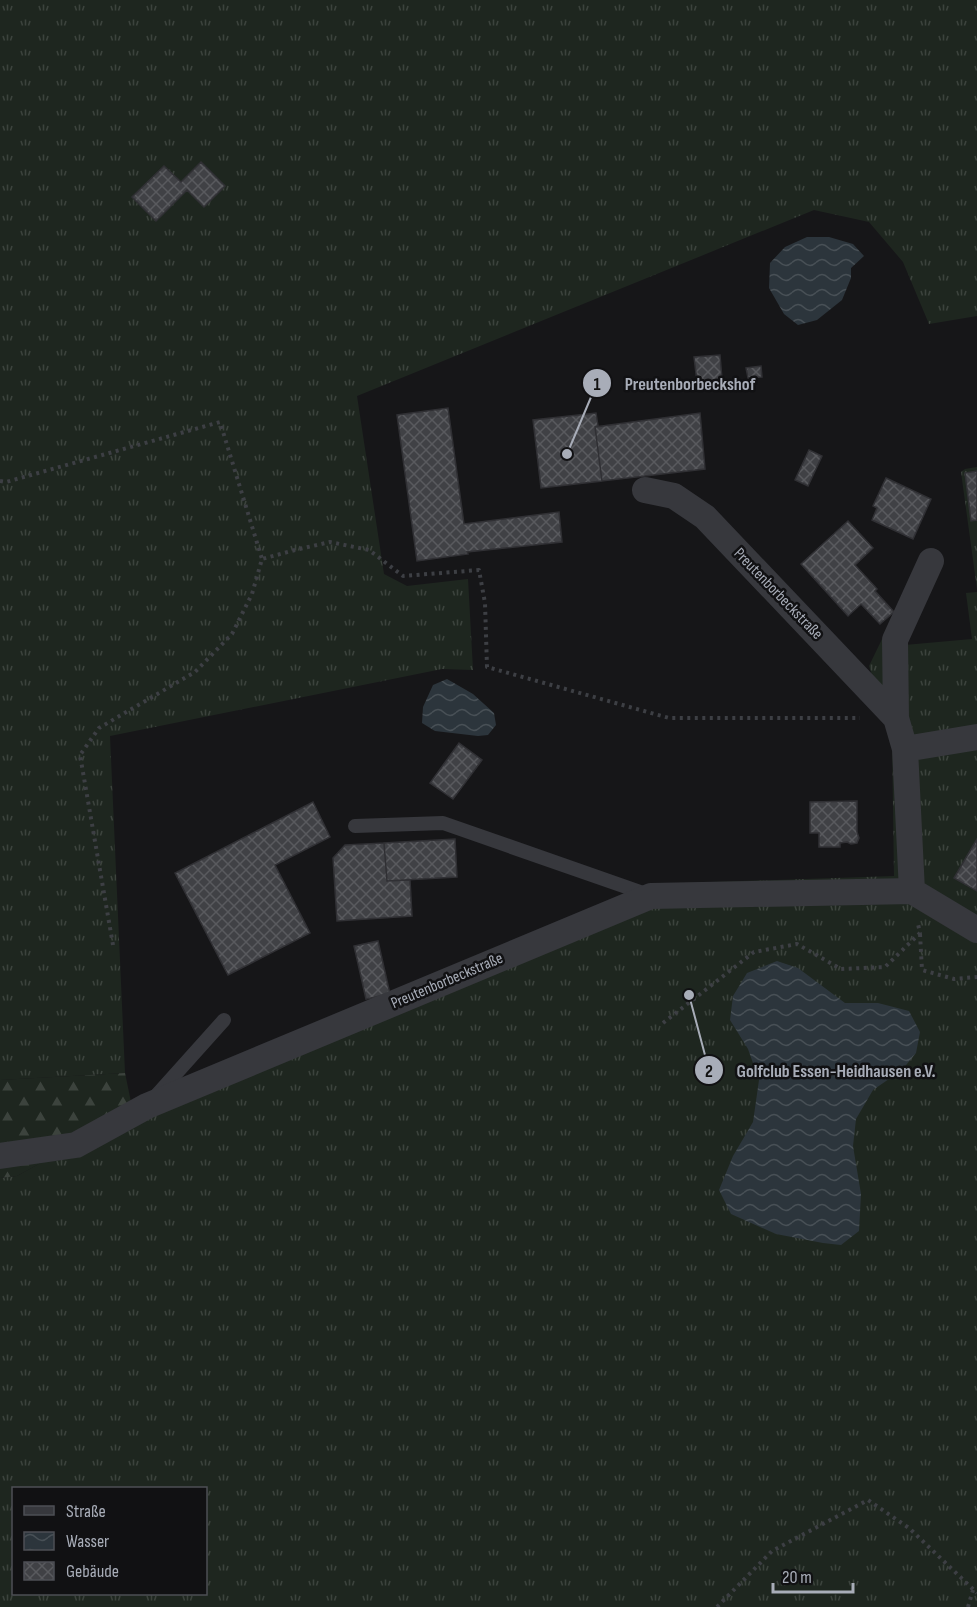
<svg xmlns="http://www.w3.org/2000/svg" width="977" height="1607" viewBox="0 0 977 1607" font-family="'Sofia Sans Condensed',sans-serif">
  <defs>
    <pattern id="grass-tufts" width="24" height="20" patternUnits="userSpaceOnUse" patternTransform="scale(1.5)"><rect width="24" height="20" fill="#1e261f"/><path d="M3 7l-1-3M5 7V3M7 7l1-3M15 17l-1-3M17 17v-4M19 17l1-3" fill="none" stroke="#3c433d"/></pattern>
    <pattern id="forest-firs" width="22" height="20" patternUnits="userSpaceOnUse" patternTransform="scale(1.5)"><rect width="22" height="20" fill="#1e261f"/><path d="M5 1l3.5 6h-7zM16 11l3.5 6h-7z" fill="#3c433d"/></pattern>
    <pattern id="water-waves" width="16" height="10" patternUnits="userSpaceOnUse" patternTransform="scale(1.5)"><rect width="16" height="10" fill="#2c353c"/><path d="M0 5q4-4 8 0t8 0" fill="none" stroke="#485056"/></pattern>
    <pattern id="building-cross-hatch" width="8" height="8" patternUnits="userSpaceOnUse" patternTransform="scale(1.5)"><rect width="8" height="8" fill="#404145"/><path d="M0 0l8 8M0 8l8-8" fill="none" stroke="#595a5e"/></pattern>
  </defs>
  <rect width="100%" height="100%" fill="#161618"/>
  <path fill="url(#grass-tufts)" fill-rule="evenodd" d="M0 0H977V316L929 324 903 262 869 222 814 210 357 396 384 574 407 586 468 579 473 670 442 669 110 736 125 1073 0 1080Z
    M977 467V589L961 472 965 469Z
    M977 592V1607H0V1178L17 1176 133 1112 653 884 894 876 892 739 869 666 884 635 905 645 972 639 966 593ZM14 1488H206V1594H14Z"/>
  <path fill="url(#forest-firs)" d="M125 1073 133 1112 17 1176 0 1178V1080Z"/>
  <path fill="url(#water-waves)" d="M807 237H829L853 244 864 256 851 268V278L842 300 817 320 798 325 784 314 769 288 770 263 785 247Z
    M447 679 473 694 494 713 496 725 488 735 478 736 435 731 422 723 423 707 433 685Z
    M777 961 798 968 845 1003H878L909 1011 920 1032 916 1053 902 1070 873 1090 856 1119 853 1146 861 1194 859 1231 841 1245 823 1243 776 1234 731 1214 719 1190 733 1156 753 1122 759 1080 748 1049 730 1020 733 996 747 973Z"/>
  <path fill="url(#building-cross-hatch)" stroke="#303034" stroke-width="1.5" d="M201 162 225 186 204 207 187 190 156 221 132 197 164 166 181 182Z
    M720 355 722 379 697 382 694 357Z
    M761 366 762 377 748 378 746 368Z
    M448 408 464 524 559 512 562 542 467 552 468 554 417 561 397 415Z
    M596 413 598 426 595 427 602 481 541 488 533 420Z
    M700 413 705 469 602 481 595 427Z
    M809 450 822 456 808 486 795 480Z
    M977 471V520L971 521 965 473Z
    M886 478 931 499 913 539 872 520 877 508 873 506Z
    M848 521 873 548 855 565 877 589 875 591 894 612 880 624 861 604 848 616 801 564Z
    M459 743 482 760 453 799 430 783Z
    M857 801V832L859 838 857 843 851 844 847 842 840 843V847H819V833H810V802Z
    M313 802 330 837 275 865 310 933 228 975 175 873Z
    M455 839 457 877 387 881 384 843Z
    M977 839V891L954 878Z
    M384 843 387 881 410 880 412 916 337 921 333 858 345 845Z
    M378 941 390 994 366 999 354 946Z"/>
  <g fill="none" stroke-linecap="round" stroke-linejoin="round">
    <path stroke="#3d3f44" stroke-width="4" stroke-dasharray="3 4.5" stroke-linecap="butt" d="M0 481 6 482 220 422 262 559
      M920 934 922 970 954 979 977 977
      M113 945 80 755 99 728 195 672 232 634 252 594 262 559 295 550 330 542 369 550 403 576 479 570 485 603 487 667 669 718H860
      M663 1023 754 952 797 944 841 969 885 967 920 933 918 924
      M717 1607 772 1551 868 1500 909 1528 977 1593
      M968 1607 973 1590"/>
    <path stroke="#37383d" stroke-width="14" d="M355 826 443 823 649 895
      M155 1097 224 1020"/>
    <path stroke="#37383d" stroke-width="26" d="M645 490 674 496 705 517 896 718
      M905 749 977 737
      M912 891 905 749 896 718 895 640 931 561
      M0 1156 76 1145 147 1106 651 896 912 891 977 930"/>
  </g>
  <g text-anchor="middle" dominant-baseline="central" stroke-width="5" stroke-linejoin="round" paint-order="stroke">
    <g font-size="16" fill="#a8adb8" stroke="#111113">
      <text transform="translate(778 594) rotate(46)">Preutenborbeckstraße</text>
      <text transform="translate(447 981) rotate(-23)">Preutenborbeckstraße</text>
    </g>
  </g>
  <path fill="none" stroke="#a8adb8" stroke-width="2" d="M567 454L597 383M689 995L709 1070"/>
  <g fill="#a8adb8" stroke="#111113" stroke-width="2">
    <circle cx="567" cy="454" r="6"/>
    <circle cx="689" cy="995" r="6"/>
    <circle cx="597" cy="383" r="15"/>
    <circle cx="709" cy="1070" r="15"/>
  </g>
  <g font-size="18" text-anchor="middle" font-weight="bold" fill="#111">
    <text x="597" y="390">1</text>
    <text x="709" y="1077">2</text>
  </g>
  <g font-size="18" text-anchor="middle" font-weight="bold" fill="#a8adb8" stroke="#111113" stroke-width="5" stroke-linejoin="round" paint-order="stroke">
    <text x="690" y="390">Preutenborbeckshof</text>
    <text x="836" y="1077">Golfclub Essen-Heidhausen e.V.</text>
  </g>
  <rect x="12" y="1487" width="195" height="108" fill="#111113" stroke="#4d4f55" stroke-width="1.5"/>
  <rect x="24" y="1506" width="30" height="9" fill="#37383d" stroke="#4d4f55" stroke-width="1.5"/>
  <text x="66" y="1517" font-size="18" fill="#a8adb8">Straße</text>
  <rect x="24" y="1532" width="30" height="18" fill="url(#water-waves)" stroke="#4d4f55" stroke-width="1.5"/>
  <text x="66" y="1547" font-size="18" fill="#a8adb8">Wasser</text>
  <rect x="24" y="1562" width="30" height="18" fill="url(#building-cross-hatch)" stroke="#4d4f55" stroke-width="1.5"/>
  <text x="66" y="1577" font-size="18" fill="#a8adb8">Gebäude</text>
  <path d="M773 1583v9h80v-9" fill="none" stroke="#a8adb8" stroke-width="3"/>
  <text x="782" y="1583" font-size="18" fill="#a8adb8" stroke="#111113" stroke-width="4.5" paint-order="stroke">20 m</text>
</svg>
